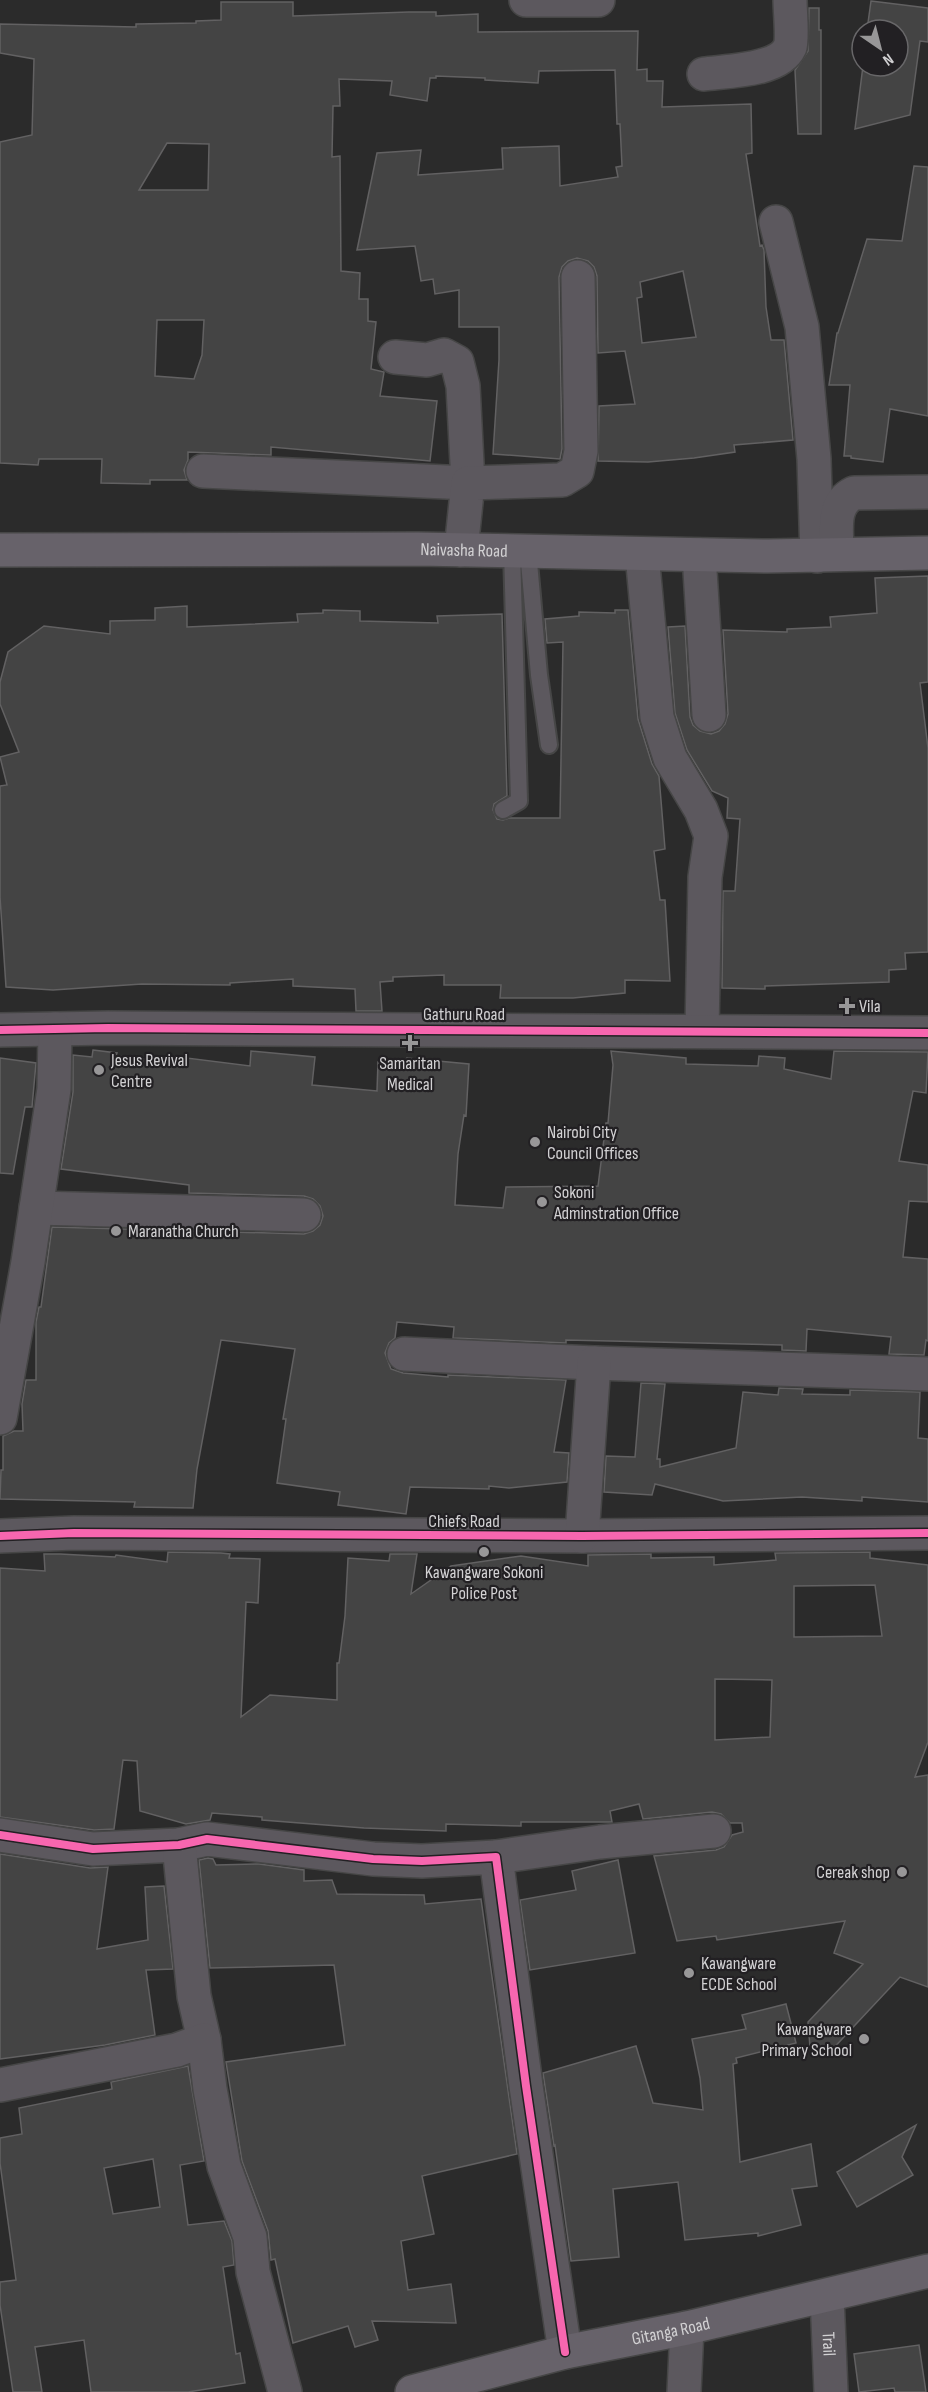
<svg xmlns="http://www.w3.org/2000/svg" width="928" height="2392" viewBox="0 0 928 2392" font-family="'Sofia Sans Condensed',sans-serif">
  <rect width="100%" height="100%" fill="#2b2b2b"/>
  <path fill="#444" stroke="#626162" stroke-width="1.5" fill-rule="evenodd" d="M871 1 928 8V42L920 41 910 115 855 129 863 66H898V30H867Z
    M221 2H293V16L409 12H436V16L478 14V32L638 31 637 70 647 69V81H663L662 107 751 104 752 153 746 154 760 246 762 245 764 250 766 307 771 340H784L793 440 734 445 735 452 694 458 648 462 598 461 599 406 635 404 625 351 598 353 597 276 594 267 588 261 577 258 568 261 562 267 559 277 562 449 560 459 493 454 499 360V327H459V290L435 294 433 279 421 281 415 246 357 250 377 153 421 150 418 175 503 169 502 148 559 146 560 186 618 177 616 167 622 166 620 124H617L615 70 539 71 538 83 485 80V78L436 76V78H430L427 101 390 95 392 81 339 79 340 106H333L332 157 340 156 341 271 360 273 359 299H368V321L376 322 371 369 384 372 380 396 437 401 430 461 271 447V455L188 452V460L184 470 187 480H150V484L101 483 102 459H39L38 465 0 463V142L32 135 34 59 0 53V24L136 27V24L196 23V21L221 20ZM167 143 209 144 208 190H139ZM683 271 696 337 642 343 637 298 642 297 640 282ZM157 320H204L202 355 194 379 155 376Z
    M809 8H819V30H821V134H798L795 70 808 51Z
    M914 166 928 167V416L890 409 883 462 851 458V456H844L850 385H829L837 333H838L867 239 902 241Z
    M928 576V682L920 683 928 748V952L905 953 906 969 889 970V982L765 986V989L722 988 723 891H735L740 819 727 818 728 798 712 791 687 750 675 713 668 627 685 626 690 717 693 725 700 731 711 734 719 731 725 724 728 714 723 630 787 632V629L831 627 830 617 877 613 875 578Z
    M187 606V627L298 622 297 614 323 613V610L360 611V621L438 623 437 616 502 614 507 796 494 804 493 810 497 819 503 820 509 818H560L563 642 547 643 545 619 579 616V612L615 613V610H628L638 719 652 764 659 776 665 849 654 851 660 900H665L670 981 625 980V993L573 998H500L501 985H444V975L393 977V981L380 982 382 1011H356L355 989 293 986V979L230 983V985L142 984 53 990 6 987 0 897V786L7 785 0 757 19 752 0 704V682L8 652 44 626 110 634V621L155 620V608Z
    M93 1050 117 1053 116 1056 170 1062 171 1056 250 1066 251 1051 315 1057 312 1085 377 1091 378 1062H407V1058L469 1064 466 1116 464 1115 458 1154 455 1205 503 1208 506 1187 598 1186 606 1123H608L613 1065 611 1051 686 1058V1064L758 1066 759 1056 785 1058 784 1069 831 1079 834 1051 928 1052 926 1093 913 1091 899 1161 928 1165V1202L909 1201 903 1257 928 1259V1341L926 1340 924 1355 889 1354 891 1337 807 1329 806 1351 782 1350V1345L566 1340V1343L453 1338 454 1327 397 1322 395 1338 389 1343 385 1353 391 1369 403 1373 448 1377V1375L566 1380 554 1452 569 1453 567 1482 509 1488 489 1486V1489L410 1487 406 1514 338 1505 340 1492 277 1483 286 1419H283L295 1349 221 1340 197 1469 193 1508 134 1507 135 1502 0 1499 1 1470H3V1436L14 1431H23L22 1404 26 1380H36V1322L39 1307H41L52 1227 304 1234 313 1231 320 1225 323 1216 320 1206 313 1199 304 1196 189 1193V1185L61 1169 73 1092V1055L92 1057Z
    M0 1058 36 1063 32 1107H25L13 1174 0 1173Z
    M641 1383 665 1384 657 1459H660V1467L736 1448 743 1392 778 1395 779 1388 803 1389 802 1394 850 1395V1390L920 1392 918 1438 928 1439V1502L862 1497V1501L802 1497 723 1501 655 1484 652 1495 604 1492 606 1456 635 1457Z
    M168 1552 221 1553 230 1554 229 1558 260 1559 258 1603 246 1602 241 1717 270 1695 337 1700V1663H339L345 1616 348 1558 389 1561 390 1554H417L411 1594 451 1566 521 1556 588 1566V1555L651 1554V1558L714 1557V1565L776 1560 775 1553 870 1552V1558L928 1565V1742L915 1777 928 1775V1987L900 1977 828 2054 810 2047 808 2022 863 1964 834 1953 845 1921 717 1940 716 1936 677 1941 654 1856 716 1850 724 1847 732 1835 743 1832 742 1823H730L721 1814 712 1812 643 1819 639 1804 610 1811 612 1822H521V1826L446 1824V1831L364 1828 262 1820V1817L212 1813 210 1820 186 1824 140 1811 137 1761 123 1760 114 1829 94 1830 0 1817V1568L45 1571 44 1554H60L115 1557 116 1555 167 1562ZM875 1585 882 1636 794 1637V1586ZM715 1679 772 1680 770 1737 715 1740Z
    M0 1854 90 1868 108 1867 97 1949 148 1940 145 1887 164 1886 173 1969 146 1970 155 2035 105 2045 0 2059Z
    M208 1858 213 1859 216 1865 259 1864 304 1870V1881L332 1880 337 1894 424 1895 425 1904 481 1899 517 2154 422 2176 434 2234 401 2241 408 2290 451 2284 456 2323 372 2321 378 2340 355 2347 348 2326 293 2343 275 2259 271 2260 268 2231 242 2161 226 2062 345 2045 334 1965 210 1968 199 1860Z
    M618 1860 635 1953 530 1970 520 1900 576 1890 572 1871Z
    M786 2004 796 2043 736 2058 737 2063 733 2064 740 2162 811 2144 817 2186 792 2189 801 2225 758 2236V2233L685 2240 678 2182 613 2189 619 2257 571 2261 555 2145 554 2146 543 2073 636 2046 653 2103 703 2110 700 2078 692 2039 746 2029 742 2015Z
    M188 2066 204 2161 180 2165 188 2225 224 2221 232 2241 234 2265 223 2267 236 2354 240 2353 245 2383 188 2392H91L84 2340 35 2347 42 2392H13L0 2305V2282L16 2280 0 2163V2138L22 2134 19 2108 112 2089 111 2082ZM153 2159 160 2207 113 2214 104 2168Z
    M916 2125 902 2157 913 2175 857 2207 837 2172Z
    M919 2345 926 2392H895L894 2388 859 2392 854 2354Z"/>
  <g fill="none" stroke-linecap="round" stroke-linejoin="round">
    <g stroke="#464646" stroke-width="20">
      <path id="service" d="M528 551 539 675 549 745
        M503 810 519 801 512 551"/>
    </g>
    <g stroke="#464646" stroke-width="36">
      <g id="minor">
        <path d="M526 0H598"/>
        <path d="M704 74C728 71 779 71 790 47 793 38 790 11 790 0"/>
        <path d="M776 222 802 327 814 459 817 556"/>
        <path d="M203 471 468 483 463 386 457 362 444 355 427 360 395 357"/>
        <path d="M461 550 468 483 562 480 577 471 581 451 578 277"/>
        <path d="M837 553C837 531 831 504 854 493L928 492"/>
        <path d="M642 554 657 717 670 758 701 810 711 836 705 877 702 1030"/>
        <path d="M699 555 709 715"/>
        <path d="M0 1030 108 1028 928 1033"/>
        <path d="M36 1208 304 1215"/>
        <path d="M404 1354 594 1363 928 1374"/>
        <path d="M0 1418 28 1262 54 1089 55 1029"/>
        <path d="M0 1536 74 1533 582 1536 928 1533"/>
        <path d="M582 1536 594 1363"/>
        <path d="M0 1835 93 1849 179 1845 207 1839 373 1859 422 1861 496 1857 526 2086 565 2352"/>
        <path d="M179 1845 194 1996 204 2040"/>
        <path d="M496 1857 600 1842 714 1831"/>
        <path d="M0 2085 177 2050 204 2040 210 2089 224 2166 250 2237 253 2272 285 2392"/>
        <path id="s1" d="M827 2296 831 2392"/>
        <path d="M684 2392 687 2328"/>
      </g>
    </g>
    <g stroke="#464646" stroke-width="36">
      <g id="secondary">
        <path id="s2" d="M0 550 418 549 768 556 928 553"/>
        <path id="s3" d="M412 2392 565 2352 687 2328 928 2271"/>
      </g>
    </g>
    <use href="#service" stroke="#5c585e" stroke-width="16"/>
    <use href="#minor" stroke="#5c585e" stroke-width="33"/>
    <use href="#secondary" stroke="#67626a" stroke-width="33"/>
    <g stroke="#222023" stroke-width="11">
      <path id="cycleway" d="M0 1030 108 1028 928 1033
        M0 1536 74 1533 582 1536 928 1533
        M0 1835 93 1849 179 1845 207 1839 373 1859 422 1861 496 1857 526 2086 565 2352"/>
    </g>
    <use href="#cycleway" stroke="#f766af" stroke-width="8"/>
  </g>
  <g fill="#989798" stroke="#222023" stroke-width="2">
    <path d="M844 997h6v6h6v6h-6v6h-6v-6h-6v-6h6z"/>
    <path d="M407 1034h6v6h6v6h-6v6h-6v-6h-6v-6h6z"/>
    <circle cx="99" cy="1070" r="6"/>
    <circle cx="535" cy="1142" r="6"/>
    <circle cx="542" cy="1202" r="6"/>
    <circle cx="116" cy="1231" r="6"/>
    <circle cx="484" cy="1552" r="6"/>
    <circle cx="902" cy="1872" r="6"/>
    <circle cx="689" cy="1973" r="6"/>
    <circle cx="864" cy="2039" r="6"/>
  </g>
  <g text-anchor="middle" dominant-baseline="central" stroke-width="4.5" stroke-linejoin="round" paint-order="stroke">
    <g font-size="18" fill="#d2d1d3" stroke="#222023">
      <text stroke="none"><textPath href="#s2" startOffset="464">Naivasha Road</textPath></text>
      <text x="464" y="1014">Gathuru Road</text>
      <text x="464" y="1521">Chiefs Road</text>
      <text stroke="none"><textPath href="#s3" startOffset="266">Gitanga Road</textPath></text>
      <text stroke="none"><textPath href="#s1" startOffset="48">Trail</textPath></text>
    </g>
    <g font-size="18" fill="#d2d1d3" stroke="#222023" text-anchor="start">
      <text x="859" y="1006">Vila</text>
      <text x="111" y="1060">Jesus Revival<tspan x="111" dy="21">Centre</tspan></text>
      <text x="410" y="1063" text-anchor="middle">Samaritan<tspan x="410" dy="21">Medical</tspan></text>
      <text x="547" y="1132">Nairobi City<tspan x="547" dy="21">Council Offices</tspan></text>
      <text x="554" y="1192">Sokoni<tspan x="554" dy="21">Adminstration Office</tspan></text>
      <text x="128" y="1231">Maranatha Church</text>
      <text x="484" y="1572" text-anchor="middle">Kawangware Sokoni<tspan x="484" dy="21">Police Post</tspan></text>
      <text x="890" y="1872" text-anchor="end">Cereak shop</text>
      <text x="701" y="1963">Kawangware<tspan x="701" dy="21">ECDE School</tspan></text>
      <text x="852" y="2029" text-anchor="end">Kawangware<tspan x="852" dy="21">Primary School</tspan></text>
    </g>
  </g>
  <g transform="translate(880 48) rotate(145)"><circle r="28" fill="#222023" stroke="#686769" stroke-width="1.5"/>
  <path d="M0-4.5L10 22L0 15L-10 22Z" fill="#989798"/>
  <text y="-9" font-size="16" font-weight="bold" text-anchor="middle" fill="#d2d1d3">N</text>
  </g>
</svg>
